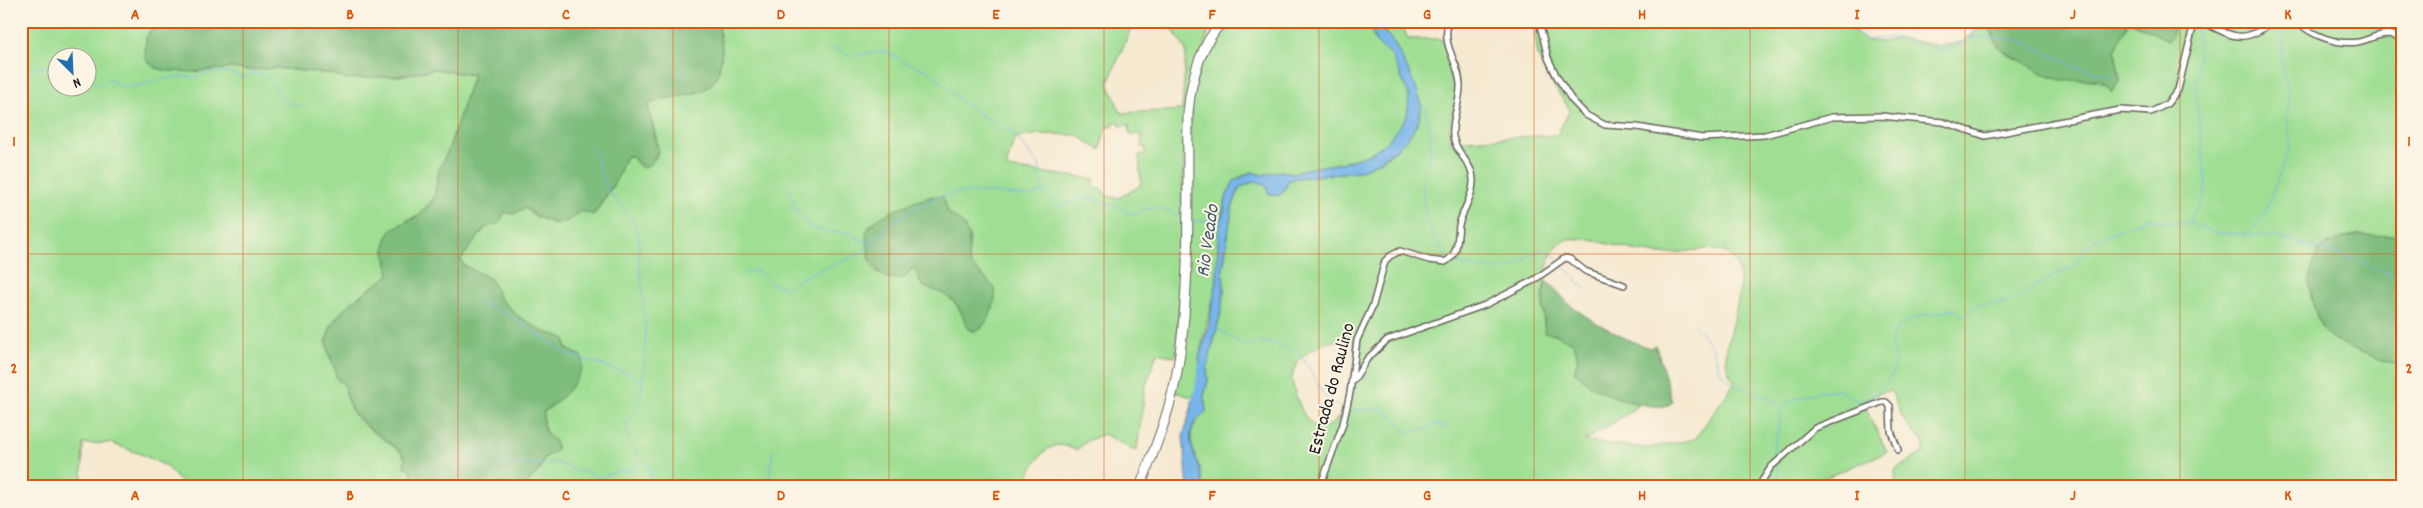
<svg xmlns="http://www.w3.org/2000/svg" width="2423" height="508" viewBox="0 0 2423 508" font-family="Dekko,sans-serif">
  <rect width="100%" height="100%" fill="#fcf5e5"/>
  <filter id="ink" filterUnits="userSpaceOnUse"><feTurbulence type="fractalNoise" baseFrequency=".02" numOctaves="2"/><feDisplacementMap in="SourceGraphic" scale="10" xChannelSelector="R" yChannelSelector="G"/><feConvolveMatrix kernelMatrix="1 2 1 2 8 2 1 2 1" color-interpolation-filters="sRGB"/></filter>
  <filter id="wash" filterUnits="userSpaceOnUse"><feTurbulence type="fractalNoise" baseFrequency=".0096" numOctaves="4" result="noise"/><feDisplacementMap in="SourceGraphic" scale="20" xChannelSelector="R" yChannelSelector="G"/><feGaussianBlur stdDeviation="1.12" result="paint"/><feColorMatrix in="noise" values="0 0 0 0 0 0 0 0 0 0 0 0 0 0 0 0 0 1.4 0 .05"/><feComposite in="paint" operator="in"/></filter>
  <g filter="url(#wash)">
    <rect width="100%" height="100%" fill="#f5e9d0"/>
    <path fill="#9fde93" stroke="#5e7d58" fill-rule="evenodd" d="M21 21H154L155 24 148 34 193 72 230 68 248 70 274 68 333 74 345 79 398 76 435 69 473 75 449 148 439 170 434 198 419 216 409 219 386 239 385 251 389 275C369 291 325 313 327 345 328 357 336 366 336 378 338 382 343 382 345 386 347 390 347 403 352 411 375 444 408 439 416 487H185L166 466 143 455 111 443 83 444 82 487H21ZM58 58H88V88H58Z
      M720 21H1134L1108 83 1121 113 1182 110 1186 50 1167 21H1217L1208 33 1184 137 1181 287 1175 357 1157 353 1145 388 1137 450H1133L1104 434 1089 440 1076 450C1071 449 1066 445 1061 445 1041 445 1029 472 1024 487H526L531 478 540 470 544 458 557 450 555 441C543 432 542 426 544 412 565 396 570 385 583 360L580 355 568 350 565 344 566 340 542 331 518 316 500 299 491 279 463 265 461 259 485 228 501 220 505 212 513 214 525 208 535 216 555 224 581 211 595 214 614 184 626 156H632L640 167 656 158C662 142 650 123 648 105 668 92 711 102 718 72 720 65 722 55 722 48 721 38 718 32 720 21ZM1119 122 1120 126 1129 125 1130 135 1141 134 1142 147H1145L1146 154 1139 155 1141 181 1139 187 1118 198 1106 196 1102 189 1093 185 1095 179 1006 168 1014 139 1038 134 1077 135 1100 150 1106 127H1113V123ZM932 196 946 206 949 214 962 223 970 240 968 256 971 265 995 288 991 311 981 329 974 332 968 329C958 301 951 295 922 286L915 268 911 269 908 275C901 275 891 277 884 275 863 270 868 241 870 225L887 214Z
      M1225 21H1370C1371 47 1381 40 1391 54 1396 60 1398 68 1401 75 1404 82 1408 90 1409 97 1413 122 1389 146 1367 155 1346 164 1322 166 1300 170L1295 173 1281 171 1262 175 1252 172C1247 175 1237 176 1233 183 1216 211 1221 245 1217 277 1214 301 1206 324 1201 348 1197 363 1210 389 1191 397L1173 391 1177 373 1192 99 1203 55Z
      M1533 21H1709L1721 31 1749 21H1842L1868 41 1883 42 1899 38 1941 46 1962 42 1981 28 1990 27C1992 34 1994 42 1999 48 2010 59 2066 77 2082 79 2097 81 2097 78 2110 88L2120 79 2115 51 2129 21 2168 40 2173 32 2170 21H2402C2402 36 2398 60 2402 72V236H2349L2324 245 2318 252 2310 293 2316 311 2364 353 2402 367V487H1896L1895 470 1924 452 1923 440C1906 430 1897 407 1891 390L1880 393 1866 402 1865 407 1887 452 1803 487H1203C1203 455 1174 439 1206 411L1204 396 1208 380 1207 368 1221 312 1224 291 1223 268 1232 208 1240 187 1257 181 1267 187 1268 193 1278 196 1284 191 1288 181 1297 178 1360 171 1382 161 1396 150 1418 119 1421 104 1418 94 1395 44 1381 27 1402 24 1408 39H1441C1447 51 1456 65 1457 79 1459 102 1445 123 1452 145L1466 140 1557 135 1570 110 1549 79 1538 56ZM1585 239C1609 243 1635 252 1660 254 1678 255 1698 247 1716 250 1725 251 1733 257 1737 265 1752 301 1708 354 1735 382L1695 439 1647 448 1584 441 1627 414 1640 403 1593 387 1574 371 1578 359 1574 344 1544 326C1542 304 1541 251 1565 240 1570 238 1579 239 1585 239ZM1350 339 1353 340 1358 365 1344 411 1333 424 1320 429C1309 424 1302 414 1299 403 1295 394 1291 383 1293 373 1298 351 1330 339 1350 339Z"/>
    <path fill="#7fbd7d" stroke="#4e6c4c" d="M154 21H720C718 32 721 38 722 48 722 55 720 65 718 72 711 101 668 93 648 105L658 151 651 164 643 168 632 156H626L618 177 593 215 581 211C564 231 543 222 525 208L513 214 505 212 499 223 485 228 461 259 463 265 491 279 500 299 518 316 542 331 565 338 566 349 580 355 583 361C581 381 559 401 544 412 542 426 543 433 555 441L557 450 544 458 540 470 531 478 526 487H416L410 469 404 467 405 458 402 452 368 427 352 411 347 399 345 386 336 378C336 366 328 357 327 345 326 314 368 291 389 275L385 251 386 239 393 228 419 216 434 198 439 170 449 148 473 75 435 69 398 76 345 79 333 74 274 68 248 70 230 68 193 72 169 71 156 68 147 61 145 56 146 38 155 24Z
      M2000 21H2129L2115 51 2120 80 2111 92 2110 88 2099 79 2064 81 2048 76 2000 49 1990 27 2001 28 2003 24Z
      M2131 21H2170L2173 32 2171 38 2168 40Z
      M939 196 943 197 949 214 962 223 969 235 968 256 971 265 995 288C997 301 989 325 976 331L968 329C957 299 952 296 922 286L915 268 911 269 906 277C882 285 870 267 868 246 867 241 865 237 867 231 872 216 924 196 939 196Z
      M2360 235 2402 236V367C2383 360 2342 347 2328 335 2320 329 2317 316 2314 307 2302 265 2316 239 2360 235Z
      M1545 281C1557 288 1561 297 1570 305 1587 319 1629 342 1650 348L1656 345 1672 402 1669 405C1652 411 1611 397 1595 388 1587 384 1581 376 1574 371L1578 359 1574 344 1555 334 1545 333 1543 309Z"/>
    <path fill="#78b5ea" stroke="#4a6883" d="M1370 21H1381C1380 32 1389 35 1394 43 1401 56 1419 90 1421 103 1424 134 1384 161 1360 171L1297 178 1288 181 1284 191 1278 196 1268 193 1267 187 1257 181 1240 187 1232 208 1223 268 1224 291 1221 312 1207 368 1208 380 1204 396 1206 411C1202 417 1196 418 1193 425 1184 446 1203 465 1203 487H1188L1183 437 1192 405 1191 401 1200 390 1202 383 1199 357 1208 328 1217 278 1218 235 1227 195 1234 181 1252 172 1262 175 1281 171 1295 173 1300 170 1346 162 1368 155 1387 142 1407 116 1409 95 1391 54 1376 43Z"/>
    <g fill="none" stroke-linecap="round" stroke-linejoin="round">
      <path stroke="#78b5ea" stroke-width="1" d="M1840 21 1867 40 1896 37 1919 46 1943 51 1976 37 2015 39 2032 45 2073 66 2115 77
        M1972 38 1977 21
        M828 51 835 48 850 56 886 51 906 63 929 71 961 101 984 117 1013 133 1039 165 1043 191
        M21 73 45 65 58 71
        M88 77 100 87 110 80 121 86 130 87 179 76 195 77 211 72H228L244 78 253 72 266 76C278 90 281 105 301 106
        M1421 106 1425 108C1429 120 1432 142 1430 155 1429 161 1425 167 1424 173 1418 200 1429 237 1447 257
        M592 146C597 161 601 178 610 192 619 207 635 217 639 236 640 244 638 251 639 259 644 306 649 348 641 395 639 407 628 416 627 427 625 441 638 448 640 461L650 467 651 482 654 487
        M788 188 797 211 807 225 826 232H848L864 242 874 240
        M1192 221H1222
        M2189 222 2204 197 2206 182 2196 96 2199 48 2197 29
        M2244 235 2257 225 2264 215 2291 144 2288 123V95L2281 57 2287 21
        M1453 262C1471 268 1499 273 1517 265 1527 260 1533 251 1545 249L1557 258
        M1562 264 1586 290
        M744 273 757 270 771 283 787 288 805 276 861 253 873 244 892 222 937 197 954 193 986 192 1028 196 1044 192 1062 207 1084 197 1117 206 1129 213 1135 214 1143 209 1160 208 1181 217
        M475 301 507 314 567 354 630 374 642 382
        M1693 324C1700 331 1708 340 1713 349 1717 358 1717 370 1725 377 1741 392 1765 392 1781 406
        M1216 328 1244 346C1250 346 1256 341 1262 342 1322 345 1307 396 1340 407
        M1351 410H1381L1393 416 1406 432 1423 430 1434 424 1448 428
        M1774 461 1773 453 1783 405C1795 398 1827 387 1840 391 1846 393 1850 398 1856 401 1872 402 1893 380 1895 364 1896 352 1886 342 1896 331 1913 312 1928 316 1950 310H1956L1963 316 1975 307 2002 303 2027 293 2051 277 2076 265 2083 252 2094 240 2148 218 2161 222 2190 223 2216 233 2279 237 2351 258 2402 279
        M501 465 558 463 575 471 588 472 599 478 614 472 632 470 640 462
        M768 487 773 451
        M1774 487 1778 475 1777 465"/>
      <path stroke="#78b5ea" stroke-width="8" d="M1197 400 1203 365"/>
    </g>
  </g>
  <g filter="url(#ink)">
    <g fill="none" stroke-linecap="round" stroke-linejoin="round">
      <g stroke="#68645b" stroke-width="8">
        <path id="minor" d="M1539 21 1548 58 1556 75 1571 99 1586 115 1605 125 1637 127 1702 138 1765 135 1832 117 1881 116 1943 122 1985 136 2120 110 2151 112 2167 104 2178 90 2192 31 2196 25 2203 22C2232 36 2243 46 2273 21
          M2297 21C2311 36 2338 45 2358 42 2373 39 2389 27 2402 41
          M1354 380 1367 359 1387 340 1485 305 1534 280 1565 258 1570 259 1585 271 1624 285
          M1320 487 1343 424 1350 393 1357 340 1373 305 1385 261 1390 256 1400 251 1429 260 1445 262C1450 259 1453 256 1455 251 1458 243 1458 233 1459 225 1463 208 1477 191 1472 173 1468 160 1455 151 1453 136 1451 119 1461 102 1460 84 1458 59 1442 49 1448 21
          M1758 487 1771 467 1815 428 1882 402H1886L1890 406 1891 431 1898 450"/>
      </g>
      <g stroke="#68645b" stroke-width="11">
        <path id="trunk" d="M1140 487C1156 446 1173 404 1179 360 1191 279 1187 195 1188 113 1191 80 1199 46 1223 21"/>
      </g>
      <use href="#minor" stroke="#fff" stroke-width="5"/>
      <use href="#trunk" stroke="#fff" stroke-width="9"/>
    </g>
  </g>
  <path fill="none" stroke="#de560d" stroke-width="1" stroke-opacity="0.55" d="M243 21V487M458 21V487M673 21V487M889 21V487M1104 21V487M1319 21V487M1534 21V487M1750 21V487M1965 21V487M2180 21V487M21 254H2402"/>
  <g text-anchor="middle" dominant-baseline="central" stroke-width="4" stroke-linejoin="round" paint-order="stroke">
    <g font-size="19" fill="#1c1c1c" stroke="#fcf5e5">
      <text transform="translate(1333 389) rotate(-75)">Estrada do Raulino</text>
    </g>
    <g font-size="20" font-style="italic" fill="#41596e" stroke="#fcf5e5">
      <text transform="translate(1209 241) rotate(-82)">Rio Veado</text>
    </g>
  </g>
  <rect width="2423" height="508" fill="none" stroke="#fcf5e5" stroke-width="55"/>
  <g transform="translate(72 72) rotate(156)"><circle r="24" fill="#fcf5e5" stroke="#a29e95"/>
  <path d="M0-4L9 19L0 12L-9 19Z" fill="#1f6fb2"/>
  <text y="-8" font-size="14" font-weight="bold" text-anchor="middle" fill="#1c1c1c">N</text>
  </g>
  <rect x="28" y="28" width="2368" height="452" fill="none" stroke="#de560d" stroke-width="2"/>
  <g font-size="16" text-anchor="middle" font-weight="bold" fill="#de560d">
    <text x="135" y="19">A</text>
    <text x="350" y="19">B</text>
    <text x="566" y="19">C</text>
    <text x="781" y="19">D</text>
    <text x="996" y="19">E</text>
    <text x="1212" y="19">F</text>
    <text x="1427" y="19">G</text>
    <text x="1642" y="19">H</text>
    <text x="1857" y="19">I</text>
    <text x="2073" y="19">J</text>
    <text x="2288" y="19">K</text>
    <text x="14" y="146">1</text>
    <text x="2409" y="146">1</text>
    <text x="14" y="373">2</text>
    <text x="2409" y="373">2</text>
    <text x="135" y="500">A</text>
    <text x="350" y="500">B</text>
    <text x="566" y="500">C</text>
    <text x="781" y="500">D</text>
    <text x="996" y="500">E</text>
    <text x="1212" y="500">F</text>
    <text x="1427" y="500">G</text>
    <text x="1642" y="500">H</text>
    <text x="1857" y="500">I</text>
    <text x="2073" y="500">J</text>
    <text x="2288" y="500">K</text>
  </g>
</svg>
